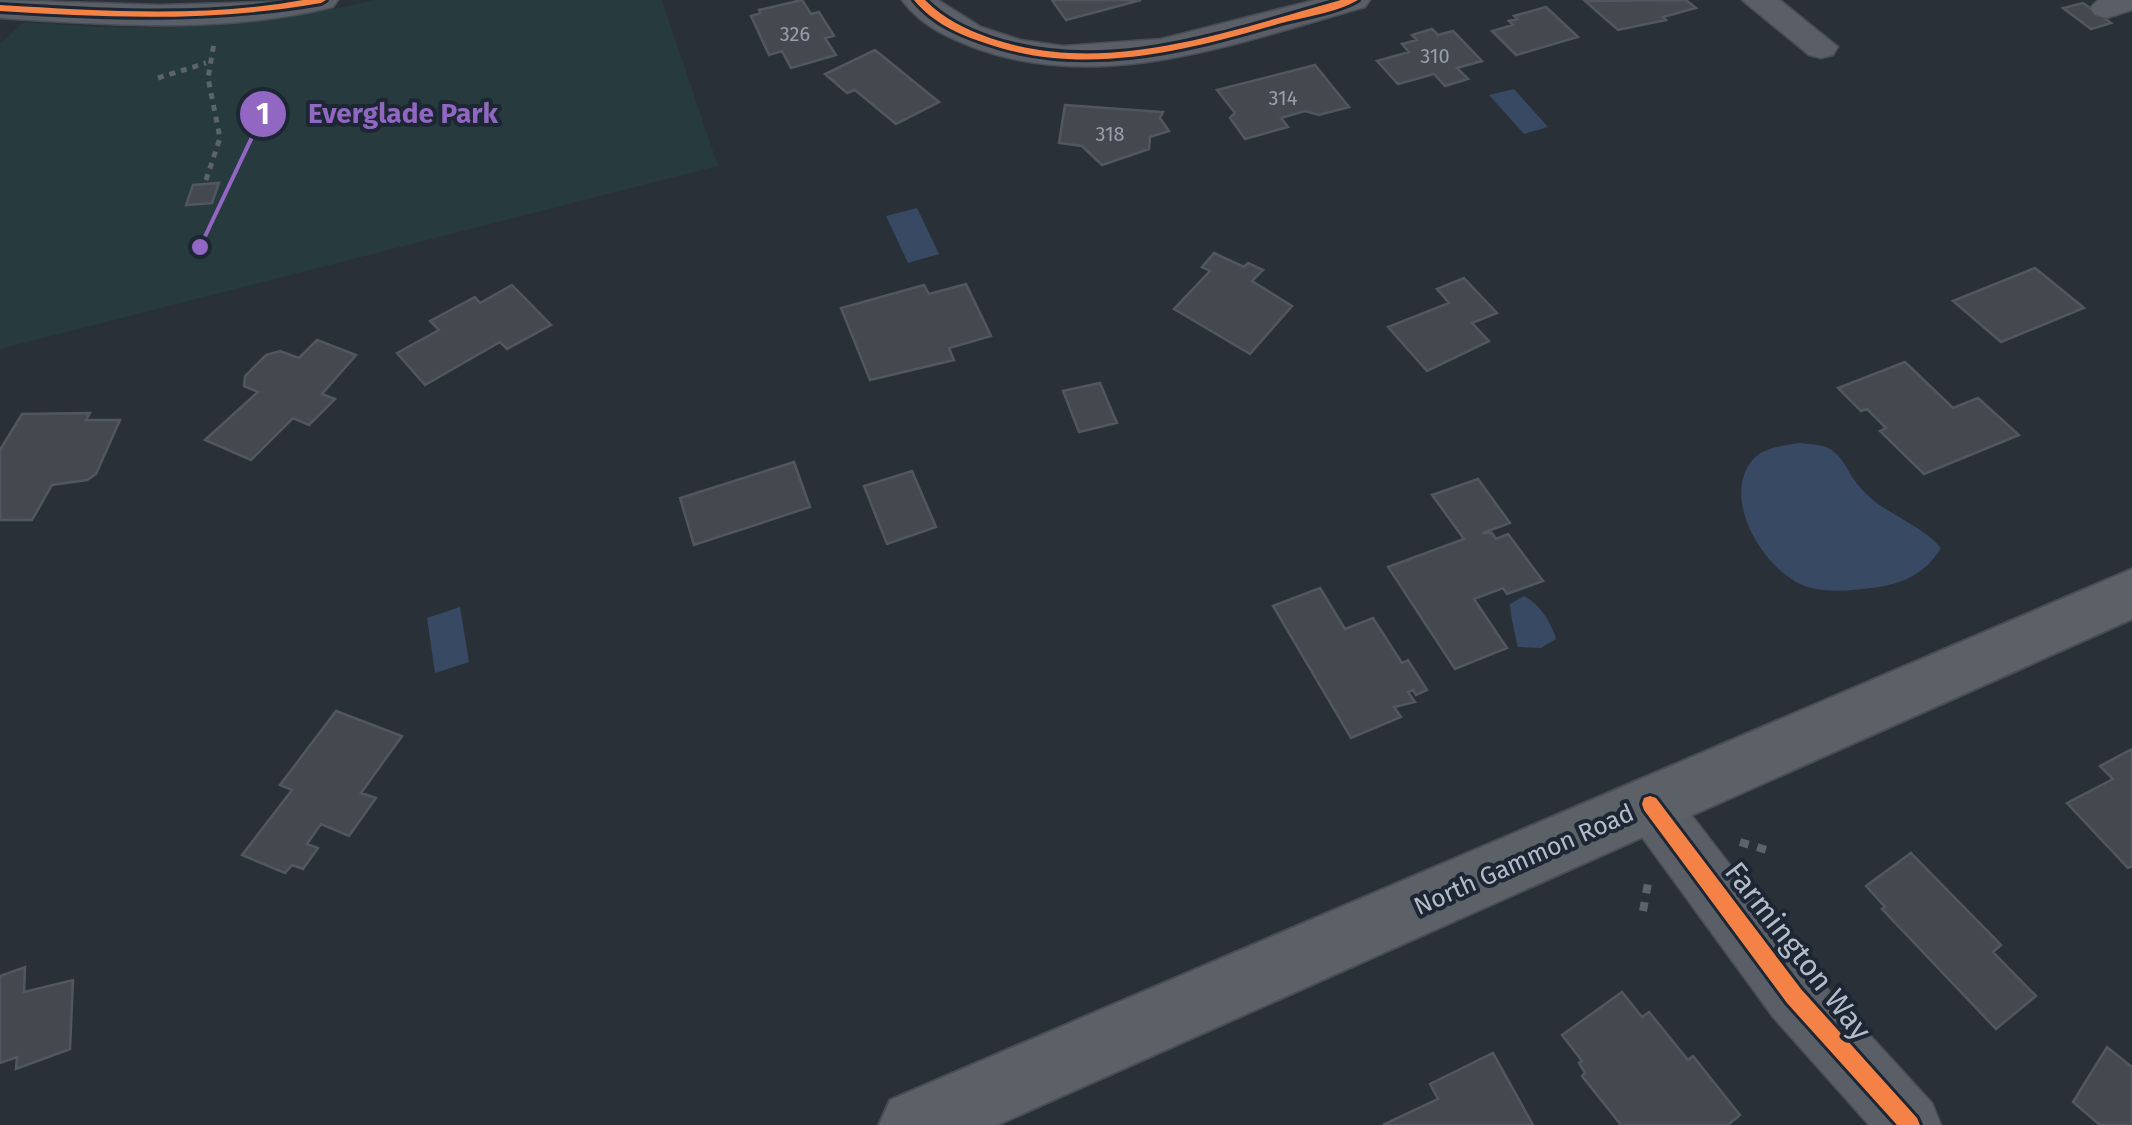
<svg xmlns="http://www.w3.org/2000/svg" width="2132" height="1125" viewBox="0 0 2132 1125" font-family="'Fira Sans',sans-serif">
  <rect width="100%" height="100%" fill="#2a3038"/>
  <path fill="#273a3e" d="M376 0H662L718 166 0 349V44L24 22C154 33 248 28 376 0Z"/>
  <path fill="#384963" d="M1514 89 1548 127 1524 134 1489 95Z
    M917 208 939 254 908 263 886 216Z
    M1799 443C1808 444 1822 444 1830 449 1845 458 1848 474 1859 486 1881 514 1918 521 1941 548 1925 574 1903 584 1872 588 1847 591 1818 594 1796 582 1761 562 1724 502 1750 463 1761 447 1782 446 1799 443Z
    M1524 596C1540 604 1551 622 1556 639L1541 648 1518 647C1517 644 1509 607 1510 604Z
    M460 607 469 662 435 673 427 618Z"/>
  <path fill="#444950" stroke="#52575f" stroke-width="2.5" d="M802 0 811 14 819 12 834 36 825 38 836 55 791 68 782 51 769 55 751 16 760 13 759 10Z
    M1052 0H1141L1066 20Z
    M1686 0 1696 8 1663 17 1666 20 1618 30 1585 1Z
    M2083 3 2111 23 2091 29 2063 8Z
    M1546 7 1578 37 1516 55 1492 31 1513 25 1509 21 1517 19 1514 16Z
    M1432 29 1438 35 1453 31 1482 61 1457 68 1468 79 1445 86 1434 74 1398 84 1377 61 1409 52 1402 44 1417 40 1412 35Z
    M875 50 939 102 896 124 855 90 847 93 825 74Z
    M1315 65 1349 107 1319 115 1305 111 1281 118 1288 127 1245 139 1230 118 1235 113 1217 90Z
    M1065 105 1163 112 1160 118 1169 131 1150 137 1149 149 1102 165 1082 146 1059 143Z
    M219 183 212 203 186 205 193 185Z
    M1214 253 1244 267 1248 263 1263 270 1252 281 1292 306 1250 354 1174 309 1210 271 1202 267Z
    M2035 268 2084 308 2001 342 1953 301Z
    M1464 278 1497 313 1472 323 1489 341 1427 371 1388 327 1449 303 1437 289Z
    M966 284 991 336 949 348 954 360 870 380 841 308 924 285 929 294Z
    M512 285 551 325 507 349 500 342 425 385 397 353 439 330 430 321 475 297 480 303Z
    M317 340 356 355 322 394 335 399 309 425 293 418 251 460 205 440 258 392 244 386 245 376 266 355 280 351 299 358Z
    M1905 362 1953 408 1978 398 2019 435 1924 474 1880 431 1886 428 1867 409 1861 411 1838 388Z
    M1100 383 1117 423 1079 432 1063 391Z
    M90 413 86 420H120L96 474 87 480 52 485 32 520H0V450L22 414Z
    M794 462 810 507 694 545 680 498Z
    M912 471 936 527 887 544 864 486Z
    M1478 479 1510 523 1483 533H1492L1496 539 1508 534 1543 581 1507 594 1503 588 1474 599 1507 648 1455 669 1388 567 1464 539 1432 495Z
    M1320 588 1345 629 1373 618 1402 663 1408 660 1427 690 1416 695 1413 690 1408 692 1415 702 1394 707 1401 717 1351 738 1273 606Z
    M336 711 402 736 361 793 376 798 349 836 321 824 307 844 318 848 303 869 292 865 285 873 242 855 292 790 280 785Z
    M2132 749V866L2128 868 2067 803 2113 779 2100 766Z
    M1911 853 2001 945 1993 952 2036 996 1996 1029 1882 909 1885 907 1866 886Z
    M25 967 24 992 73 980 70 1049 16 1069 17 1057 0 1063V976Z
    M1622 992 1642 1017 1649 1012 1688 1060 1693 1056 1740 1115 1728 1125H1621L1582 1076 1585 1073 1579 1063 1582 1061 1562 1035Z
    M2107 1047 2132 1067V1125H2100L2073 1102Z
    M1493 1053 1533 1125H1383L1438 1099 1430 1084Z"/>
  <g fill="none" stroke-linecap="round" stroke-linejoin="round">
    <g stroke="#484c53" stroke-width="3">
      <path id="minor" d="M0 0 160 5 338 0 333 7C224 34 110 25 0 18Z
        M902 0H938L981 27 1021 40 1063 46 1161 39 1315 0H1370L1365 7C1239 42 1107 94 978 49 949 38 921 26 902 0Z
        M1742 0H1780L1838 47 1833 55 1821 58 1809 55Z
        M2098 0H2132V10L2107 18 2095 15 2090 8Z
        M1650 778 1669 786 1815 975 1932 1103 1941 1125H1869L1773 1017 1631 822 1623 804 1631 786Z"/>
    </g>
    <g stroke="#484c55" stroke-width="4">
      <path id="major" d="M2132 569V619L997 1125H879L890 1100Z"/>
    </g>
    <path stroke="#5d636a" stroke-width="5" stroke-dasharray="6 6" stroke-linecap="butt" d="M158 78 206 63
      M206 180 220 138 208 78 214 43"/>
    <path stroke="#5d636a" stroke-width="8" stroke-dasharray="9 9" stroke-linecap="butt" d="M1740 842 1770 851
      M1643 911 1648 883"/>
    <use href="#minor" fill="#5a5e66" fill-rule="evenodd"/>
    <use href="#major" fill="#5c6168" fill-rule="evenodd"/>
    <g stroke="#1d2633" stroke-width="6">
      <path id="cycleway" d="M303 0H326L321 3C214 22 108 18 0 11V5C101 11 203 18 303 0Z
        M914 0H925C944 19 965 29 990 38 1107 78 1228 31 1341 0H1358C1336 13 1303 17 1278 24 1182 52 1082 77 985 43 958 34 933 23 914 0Z
        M1650 796 1656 798 1801 989 1917 1118 1920 1125H1897L1787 1003 1644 810 1642 804 1644 798Z"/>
    </g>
    <use href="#cycleway" fill="#f48246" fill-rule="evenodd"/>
  </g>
  <g text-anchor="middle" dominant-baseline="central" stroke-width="8" stroke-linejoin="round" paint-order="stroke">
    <g font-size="20" fill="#989fab">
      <text x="795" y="34">326</text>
      <text x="1435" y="56">310</text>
      <text x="1283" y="98">314</text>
      <text x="1110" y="134">318</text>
    </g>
    <g font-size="25" fill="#b4bcc9" stroke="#1d2633">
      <text transform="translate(1524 860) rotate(-24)">North Gammon Road</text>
    </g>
    <g font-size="30" fill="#b4bcc9" stroke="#1d2633">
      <text transform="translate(1798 951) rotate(52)">Farmington Way</text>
    </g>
  </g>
  <path fill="none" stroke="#9266c3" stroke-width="4" d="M200 247L263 114"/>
  <g fill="#9266c3" stroke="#1d2633" stroke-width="4">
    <circle cx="200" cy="247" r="10"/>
    <circle cx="263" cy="114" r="25"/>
  </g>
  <g font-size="30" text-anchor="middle" font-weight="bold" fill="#fff">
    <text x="263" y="124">1</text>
  </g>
  <g font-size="28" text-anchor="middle" font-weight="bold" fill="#9266c3" stroke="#1d2633" stroke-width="8" stroke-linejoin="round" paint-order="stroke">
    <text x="403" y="123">Everglade Park</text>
  </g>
</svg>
